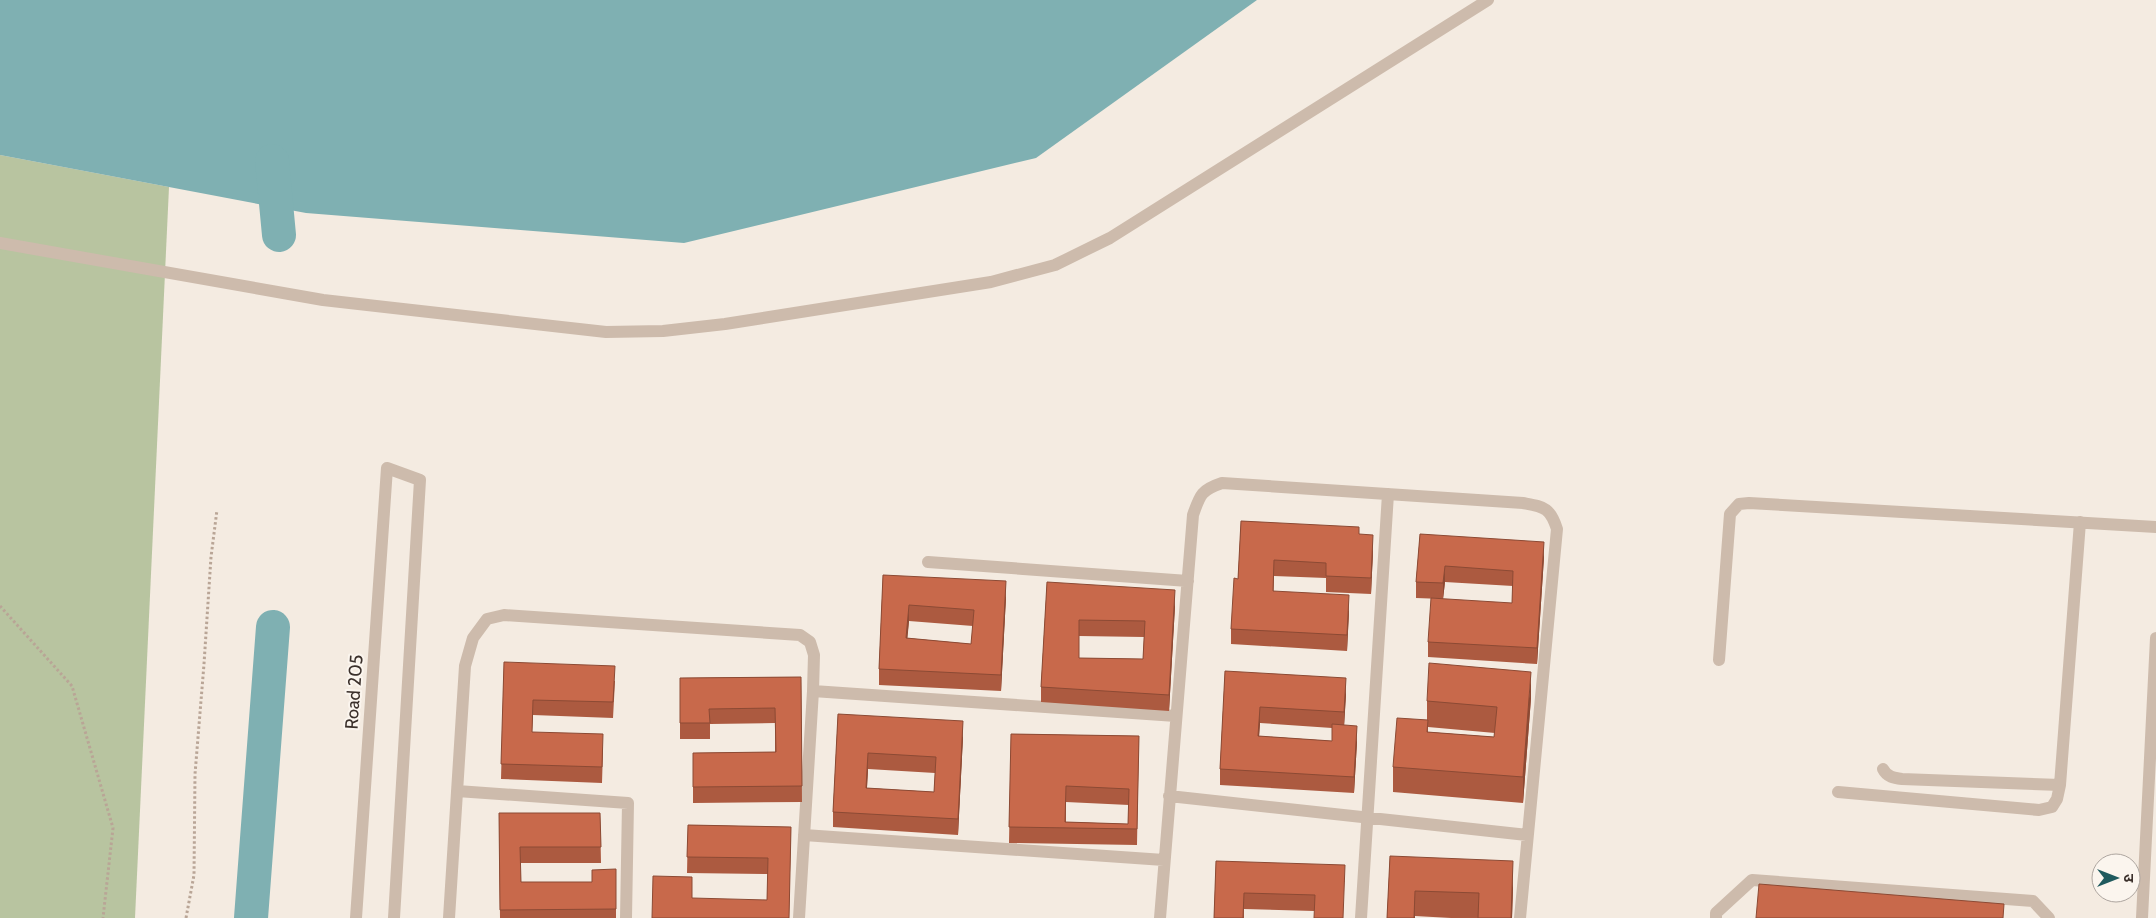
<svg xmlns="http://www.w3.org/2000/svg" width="2156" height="918" viewBox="0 0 2156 918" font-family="Cabin,'Noto Sans Devanagari',sans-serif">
  <rect width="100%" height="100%" fill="#f4ebe1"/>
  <path fill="#b8c4a0" d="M0 155 169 187 135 918H0Z"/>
  <path fill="#7fb0b2" d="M0 0H1257L1036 158 684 243 306 213 0 155Z"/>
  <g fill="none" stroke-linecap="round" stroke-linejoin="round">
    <path stroke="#7fb0b2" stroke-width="34" d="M272 161 279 235
      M251 918 273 627"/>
    <path stroke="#b9a596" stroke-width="3" stroke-dasharray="2.5 2.5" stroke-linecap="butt" d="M0 606 72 686 113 828 103 918
      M186 918 194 875 195 774 204 664 211 557 217 510"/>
    <path stroke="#cdbbac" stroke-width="12" d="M0 243 323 300 606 332 663 331 725 324 991 282 1055 265 1110 238 1488 0
      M928 562 1188 581
      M1719 660 1730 514 1739 504 1749 503 2156 527
      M1883 769C1887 777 1894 778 1902 779L2060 785
      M457 791 628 803 626 918
      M1838 792 2039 810 2052 807 2057 799 2060 785 2080 522
      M1169 796 1527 835
      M804 835 1164 860
      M356 918 387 468 420 480 394 918
      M449 918 465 666 473 638 487 619 504 615 800 635 810 642 814 655 813 691
      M799 918 813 691 1176 716
      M1160 918 1193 515C1200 495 1201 490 1222 483L1523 503C1544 507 1550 507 1557 529L1520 918
      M1361 918 1388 494
      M1716 918V913L1752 880 2033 901 2049 918
      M2142 918 2156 638"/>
  </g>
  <path fill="#ac5a40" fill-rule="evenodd" d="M1241 521 1359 534 1373 551 1371 594 1326 592V578L1274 576 1273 591 1349 611 1347 651 1231 644V629L1238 579Z
    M1420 534 1544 557 1537 664 1428 657V642L1512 603 1513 586 1445 582 1443 599 1416 598V582Z
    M883 575 1006 597 1001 691 879 685V669ZM909 621 973 626 971 644 907 638Z
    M1047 582 1175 606 1169 711 1041 702V687ZM1079 636 1144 637 1143 659 1079 658Z
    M504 662 615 681 613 718 533 715 532 732 603 750 602 783 501 779Z
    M1225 671 1346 694 1344 725 1357 742 1354 793 1220 785V769ZM1260 723 1332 728V741L1259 736Z
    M801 677 802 802 693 803V753L775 752V723L710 724V739H680V678Z
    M1531 698 1523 803 1393 792V767L1427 720V701ZM1428 727 1495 733 1494 737 1428 732Z
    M838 714 963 737 958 835 833 827V812ZM868 769 935 773 934 792 867 788Z
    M1011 734 1139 736 1137 845 1009 843ZM1066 802 1129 805 1128 824 1066 822Z
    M499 813H600L601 863H520L521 882H592L616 869V918H500Z
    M688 825 791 827 789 918 767 900 768 874 687 873Z
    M1390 856 1513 887 1512 918H1451L1415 916V918H1387Z
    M1216 861 1345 881 1314 911 1244 909V918H1214Z"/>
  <path fill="#8c4a34" d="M1373 535V551L1371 594V578Z
    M1544 542V557L1537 664V648Z
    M1274 560V576L1273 607V591Z
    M1445 566V582L1443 599V583Z
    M1006 581V597L1001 691V675Z
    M1175 590V606L1169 711V695Z
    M1349 595V611L1347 651V635Z
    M909 605V621L906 654V638Z
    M1531 672V698L1523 803V777Z
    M1346 678V694L1344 728V712Z
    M1260 707V723L1258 752V736Z
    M963 721V737L958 835V819Z
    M1357 726V742L1354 793V777Z
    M868 753V769L866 804V788Z
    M1513 861V887L1512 918H1511Z
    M1415 891V918H1414Z"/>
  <path fill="#c8694b" stroke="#8c4a34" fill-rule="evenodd" d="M1241 521 1359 527V534L1373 535 1371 578 1326 576V563L1274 560 1273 591 1349 595 1347 635 1231 629 1234 578 1238 579Z
    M1420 534 1544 542 1537 648 1428 642 1431 598 1512 603 1513 571 1445 566 1443 583 1416 582Z
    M883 575 1006 581 1001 675 879 669ZM909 605 974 610 971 644 906 638Z
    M1047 582 1175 590 1169 695 1041 687ZM1079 620 1145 621 1143 659 1079 658Z
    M504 662 615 666 613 702 533 700 532 732 603 734 602 767 501 764Z
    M1429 663 1531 672 1523 777 1393 767 1397 718 1428 720 1427 732 1494 737 1497 707 1427 701Z
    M1225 671 1346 678 1344 712 1260 707 1258 736 1332 741V724L1357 726 1354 777 1220 769Z
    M801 677 802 786 693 787V753L776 752 775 708 709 709 710 723H680V678Z
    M838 714 963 721 958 819 833 812ZM868 753 936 757 934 792 866 788Z
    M1011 734 1139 736 1137 829 1009 827ZM1066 786 1129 789 1128 824 1065 822Z
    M499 813H600L601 847H520L521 882H592V870L616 869V909L500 910Z
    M688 825 791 827 789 918H652L653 876 692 877V898L767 900 768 858 687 857Z
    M1390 856 1513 861 1511 918H1478L1479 893 1415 891 1414 918H1387Z
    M1216 861 1345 865 1343 918H1314L1315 895 1244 893 1243 918H1214Z
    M1759 884 2004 904 2003 918H1756Z"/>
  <g text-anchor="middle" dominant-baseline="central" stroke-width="4" stroke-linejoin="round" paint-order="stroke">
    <g font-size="18" fill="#3b302b" stroke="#fbf5ee">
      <text transform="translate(354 692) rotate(-86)">Road 205</text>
    </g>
  </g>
  <g transform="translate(2116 878) rotate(90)"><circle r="24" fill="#fbf5ee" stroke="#aea6a0"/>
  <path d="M0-4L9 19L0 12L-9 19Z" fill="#1f5a5e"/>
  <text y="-8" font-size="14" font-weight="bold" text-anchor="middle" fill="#3b302b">उ</text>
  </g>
</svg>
